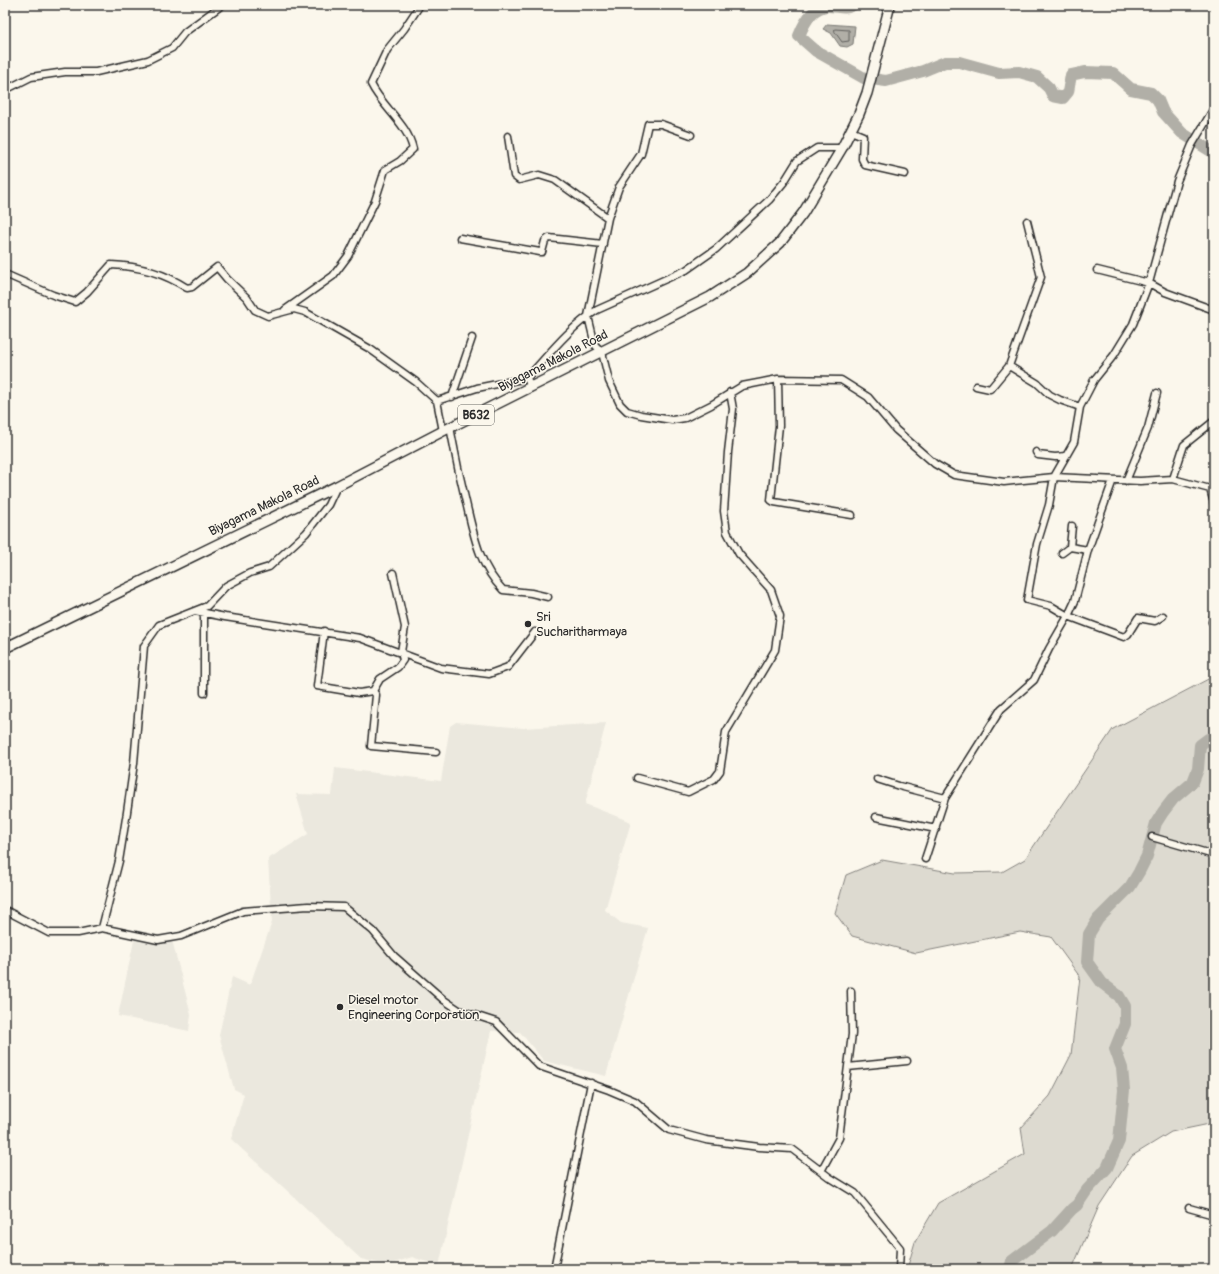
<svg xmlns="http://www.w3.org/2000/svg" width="1219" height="1274" viewBox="0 0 1219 1274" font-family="Pangolin,sans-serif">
  <rect width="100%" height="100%" fill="#fbf7ec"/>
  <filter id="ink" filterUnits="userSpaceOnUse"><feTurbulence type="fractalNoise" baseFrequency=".025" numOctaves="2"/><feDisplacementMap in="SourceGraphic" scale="8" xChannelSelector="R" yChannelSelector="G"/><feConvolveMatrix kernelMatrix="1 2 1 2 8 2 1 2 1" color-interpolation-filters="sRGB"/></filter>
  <g filter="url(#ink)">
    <path fill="#ebe8de" d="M456 722 523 728 606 723 585 804 631 822 605 910 621 923 648 928 606 1076 544 1061 520 1032 491 1031 439 1266 412 1257 388 1265 361 1259 231 1139 244 1094 234 1089 219 1035 232 977 250 985 272 922 268 859 308 834 296 794 332 795 335 768 441 781 450 726Z
      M135 936 172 940 191 1015 189 1031 118 1016Z"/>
    <path fill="#dddad0" stroke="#84827e" d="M1214 676V1123L1171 1132 1132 1156 1099 1206 1072 1269H907L915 1242 938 1203 1025 1154 1021 1128 1050 1096 1071 1055 1080 977 1051 937 1020 932 916 953 852 936 835 913 846 875 882 860 955 873 1002 872 1025 859 1113 729Z"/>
    <path fill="#b1afa7" stroke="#7b7a75" d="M827 24 855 26 853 44 847 47 840 46 831 33 823 29Z"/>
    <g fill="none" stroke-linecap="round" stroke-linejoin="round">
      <path stroke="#61605d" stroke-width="1" d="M835 29 849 30V41L842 42 835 32Z"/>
      <path stroke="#b1afa7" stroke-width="12" d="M853 5C844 10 838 6 828 6 813 6 804 23 799 36L816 51 864 78 886 81 923 71 945 62H959L999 73 1019 72 1037 77 1049 88 1053 96 1063 98 1068 92 1071 75 1085 72 1113 73 1131 89 1151 93 1158 100 1163 112 1182 133 1214 153
        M1010 1269 1012 1261 1052 1231 1072 1209 1077 1205 1087 1190 1107 1168 1119 1141 1124 1090 1122 1068 1115 1049 1125 1024V1006L1119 996 1102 983 1087 962 1089 934 1098 919 1130 887 1139 872 1147 856 1156 823 1163 812 1173 799 1193 782 1198 769 1200 745 1208 739H1214"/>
      <g stroke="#2b2b2b" stroke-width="9">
        <path id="street" d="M5 90 31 77 65 72H96L148 60 172 48 185 32 222 5
          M851 131 863 136 862 159 865 165 905 174
          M691 135 661 124H648L641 154 619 187 608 218 588 316 595 345 602 352 609 381 620 404 627 411 641 415 672 420 685 418 711 405 742 386 778 379 841 380 868 397 896 430 935 464 954 475 1004 482 1054 477 1074 442 1080 407 1094 380 1114 355 1133 324 1149 283 1177 181 1192 145 1214 108
          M508 136 514 176 519 180 539 175 555 180 608 218
          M1027 221 1041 277 1009 366 1037 383 1050 395 1060 400 1080 407
          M460 238 540 252H542L545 241 549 238 603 244
          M1097 270 1149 283 1165 292 1214 310
          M5 274 53 295 75 302 87 292 111 265C138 266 164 273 187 288L192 287 217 267 227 279 247 298 255 310 268 316 294 309 305 312 370 349 416 382 437 401 443 431
          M285 310 333 276 348 256 375 201 385 170 400 161 413 149C407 123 382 107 371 84L387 50 404 29 420 5
          M527 378C550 353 569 328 597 310L686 270 716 249 769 200 784 182 797 161 817 148H842
          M778 379 779 426 771 500 774 502 852 515
          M976 386 990 389 1009 366
          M452 397 472 338
          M437 401 477 388 527 378 531 388
          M450 427C455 455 461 483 468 511 475 541 481 567 503 590L531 593 548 597
          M1036 452 1038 455 1055 457 1066 456
          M1173 479 1184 445 1214 421
          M1113 480 1088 550 1075 601 1068 616 1124 637 1128 634 1138 618 1155 621 1163 616
          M1126 481 1148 428 1157 393
          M1070 547 1072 526
          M1062 553 1070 547 1088 550
          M195 611 225 617 360 638 441 668 489 674 508 667 535 632
          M204 613V693
          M1212 622 1214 613
          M324 631 317 686 359 693 373 691 376 695 371 746 436 752
          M373 691 380 679 398 667 403 660 401 652 405 627 393 573
          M637 778 688 792 714 779 720 771 726 732 775 650 780 616 771 590 739 554 727 532 724 511 728 452 733 409 730 392
          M877 779 899 786 945 798
          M876 817 936 829
          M1152 837 1214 855
          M925 859 945 798 1001 709 1034 680 1049 649 1068 616 1051 606 1027 600 1037 544 1049 505 1054 477 1140 481 1173 479 1210 489 1214 503
          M5 910 49 933H78L102 928 158 940 181 936 243 911 308 906 344 907 373 931 394 956 444 1000 459 1010 496 1022 539 1066 609 1090 635 1101 669 1130 706 1140 759 1147 792 1149 829 1177 855 1193 900 1248 899 1269
          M102 928 119 861 127 812 134 763 144 646 159 625 207 606 226 586 250 573 269 567 306 533 328 505 337 486
          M848 1067 907 1061
          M821 1171 839 1138 852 1034 851 991
          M1189 1208 1214 1215
          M554 1269 591 1083"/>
      </g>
      <g stroke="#2b2b2b" stroke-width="12">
        <path id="primary" d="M5 648 337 486 443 431 710 297 747 273 780 243 803 213 842 148 859 114 867 93 890 5"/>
      </g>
      <use href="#street" stroke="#fbf7ec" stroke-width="6"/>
      <use href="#primary" stroke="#fbf7ec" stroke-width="9"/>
    </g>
  </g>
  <g fill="#2b2b2b" stroke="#fbf7ec" stroke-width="1.5">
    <circle cx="528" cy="624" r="4"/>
    <circle cx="340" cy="1007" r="4"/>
  </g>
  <g text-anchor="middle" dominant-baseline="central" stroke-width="3" stroke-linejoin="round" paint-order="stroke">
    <rect fill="#fbf7ec" stroke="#696865" stroke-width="1" x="458" y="405" width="36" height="20" rx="3"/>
    <g font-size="12" font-weight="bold" fill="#2b2b2b">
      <text x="476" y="415">B632</text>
    </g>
    <g font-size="13" fill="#2b2b2b" stroke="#fbf7ec">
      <text transform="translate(553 361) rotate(-27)">Biyagama Makola Road</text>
      <text transform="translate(264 506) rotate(-26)">Biyagama Makola Road</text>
    </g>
    <g font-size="13" fill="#2b2b2b" stroke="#fbf7ec" text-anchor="start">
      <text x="536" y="617">Sri<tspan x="536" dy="15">Sucharitharmaya</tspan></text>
      <text x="348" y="1000">Diesel motor<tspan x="348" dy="15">Engineering Corporation</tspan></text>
    </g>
  </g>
  <rect width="1219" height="1274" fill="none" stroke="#fbf7ec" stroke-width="20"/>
  <rect x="10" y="10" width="1199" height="1254" fill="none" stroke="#2b2b2b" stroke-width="1.5" filter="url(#ink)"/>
</svg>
